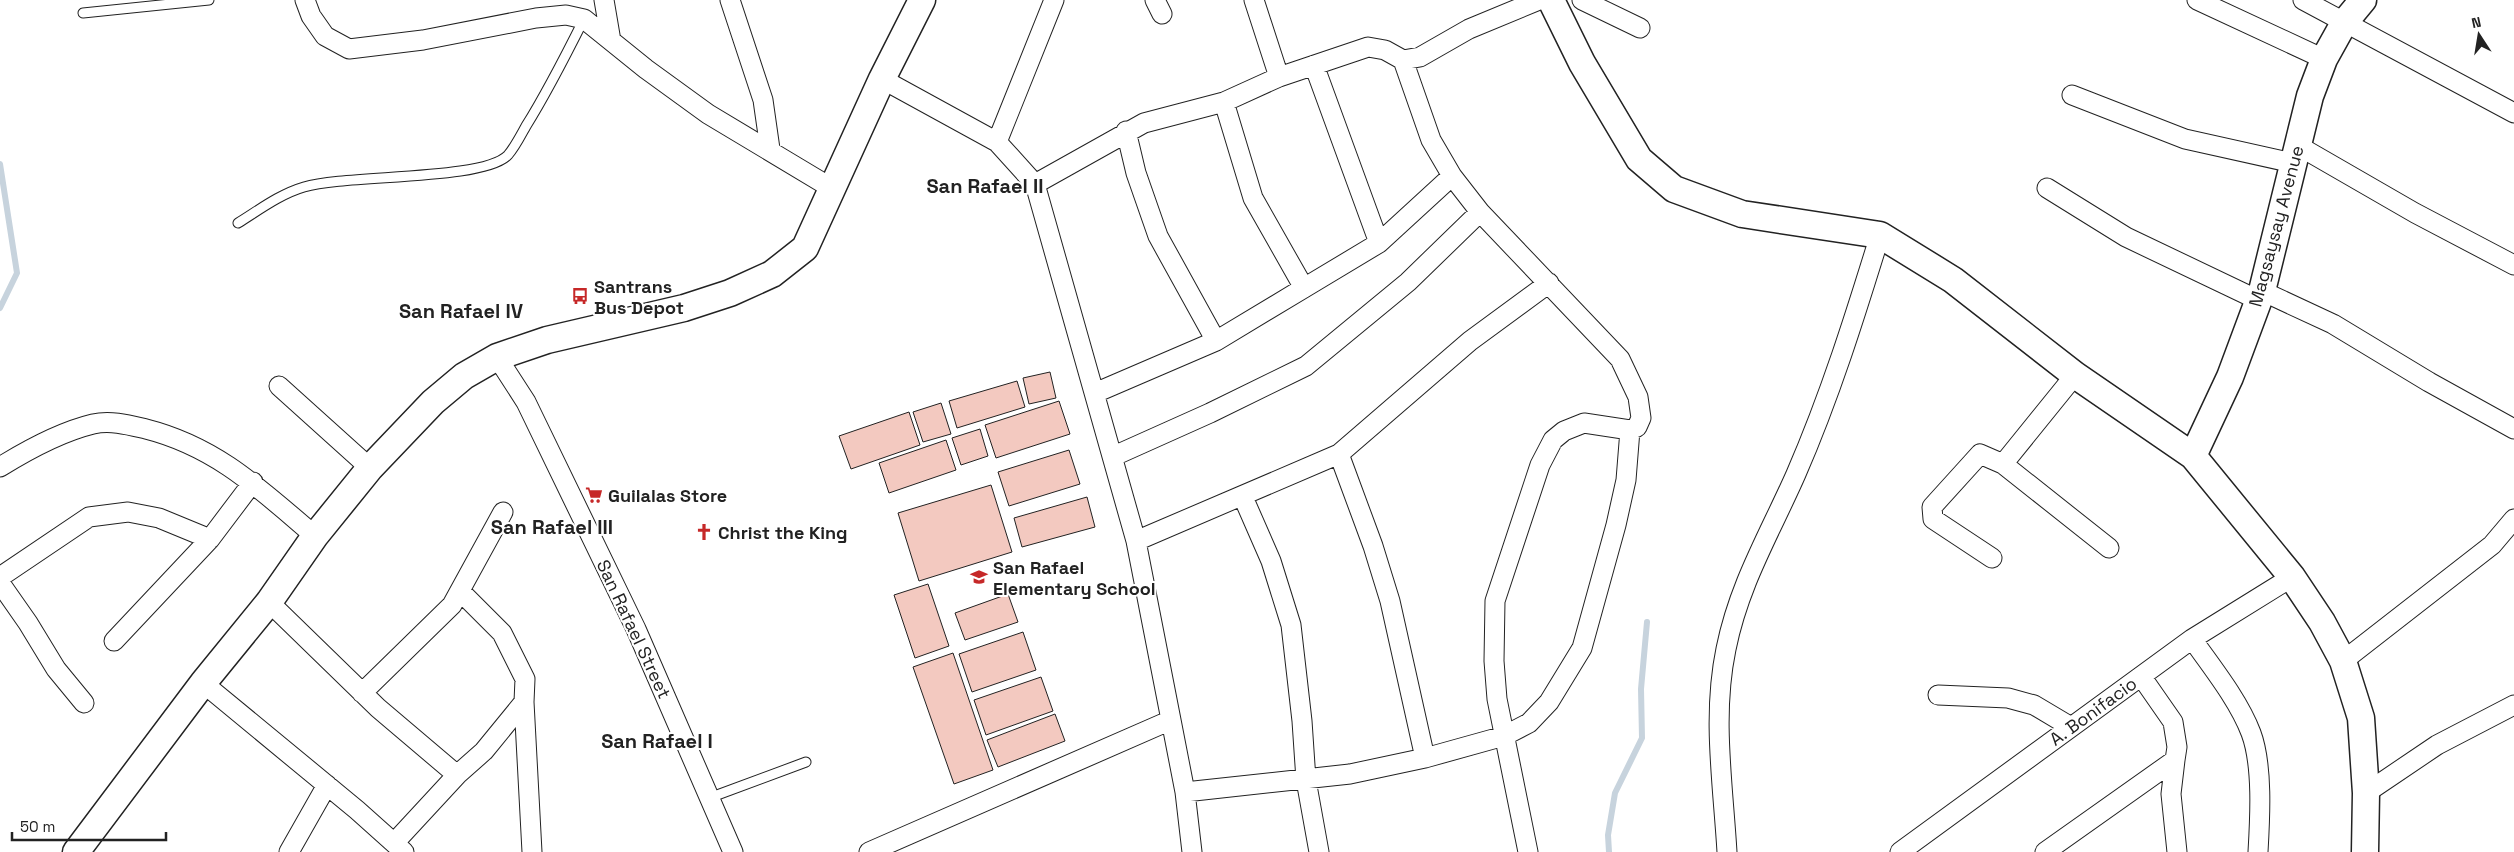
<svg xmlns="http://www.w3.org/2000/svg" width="2514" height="852" viewBox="0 0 2514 852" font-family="'Space Grotesk',sans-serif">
  <rect width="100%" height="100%" fill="#fff"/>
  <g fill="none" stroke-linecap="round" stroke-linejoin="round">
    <path stroke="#c7d3dd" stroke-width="6" d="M0 164 17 273 0 308
      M1609 852 1608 835 1615 793 1642 738 1641 689 1647 622"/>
  </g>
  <path fill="#f3c9c0" stroke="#222" d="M1050 372 1056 398 1029 404 1023 378Z
    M1017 381 1025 407 957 428 949 401Z
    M1059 401 1070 434 996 458 985 425Z
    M941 403 951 434 923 442 913 412Z
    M909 412 920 445 851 469 839 436Z
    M980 429 988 456 961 465 952 438Z
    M946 440 956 470 889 493 879 463Z
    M1069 450 1080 484 1009 506 998 472Z
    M991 485 1012 552 919 581 898 513Z
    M1087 497 1095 527 1022 547 1014 518Z
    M928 584 949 646 915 658 894 595Z
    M1008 594 1018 622 965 640 955 613Z
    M1023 632 1036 670 972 692 959 654Z
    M953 653 993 770 954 784 913 667Z
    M1041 677 1053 711 986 735 974 700Z
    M1055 714 1065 741 998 767 987 740Z"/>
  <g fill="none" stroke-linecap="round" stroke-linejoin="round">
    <g stroke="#222" stroke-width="11">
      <path id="lane" d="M83 13 209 0
        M238 223C259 210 280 194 304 187 347 174 483 181 508 155 515 147 521 135 526 126 548 91 566 55 584 19
        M709 798 806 762"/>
    </g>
    <g stroke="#222" stroke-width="21">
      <path id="street" d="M305 0 311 16 325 36 349 49 423 40 536 18 566 15 584 19 646 69 708 114 833 189
        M604 0 611 41
        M730 0 763 100 770 149
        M1155 0 1162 14
        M1254 0 1279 77
        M1582 0 1640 28
        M2197 0 2324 59
        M2303 0 2514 113
        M1403 60 1431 140 1452 176 1480 212 1620 359 1638 397 1641 418 1637 427 1630 430 1584 423 1564 431 1553 440 1540 465 1495 601 1494 661 1497 699 1528 852
        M1314 65 1379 243
        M2072 95 2185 139 2293 163
        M1126 131 1136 173 1158 236 1216 341
        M997 142 1054 0
        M2297 145 2415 213 2514 265
        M1035 184 1144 123 1224 102 1279 77 1368 47 1385 50 1403 60 1420 57 1469 29 1539 0
        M2047 188 2126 237 2258 300
        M1304 288 1379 243 1452 176
        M2262 291 2333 324 2429 382 2514 429
        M497 357 526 402 636 629 733 852
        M2075 375 2003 464 2109 548
        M279 386 370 468
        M1095 393 1216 341 1304 288 1253 198 1224 102
        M1339 454 1373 546 1390 601 1425 758
        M1114 456 1210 413 1306 366 1408 282 1480 212
        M0 467C29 449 60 432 93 424 111 420 129 425 146 429 217 447 261 490 315 536
        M1243 497 1271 561 1291 625 1302 721 1306 780 1319 852
        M1136 541 1339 454 1470 341 1549 283
        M1992 558 1933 519 1932 507 1980 454 2003 464
        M0 577 89 517 128 512 159 518 210 539
        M0 583 28 623 56 669 84 703
        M269 602 378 708 457 775 395 842
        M2192 639C2212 667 2239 701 2251 733 2263 765 2260 818 2258 852
        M114 641 210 539 253 482
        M2343 661 2492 545 2514 519
        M2141 676 2173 722 2177 747 2175 760
        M203 683 357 810 404 852
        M362 693 452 605 503 512
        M1938 695 2008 698 2034 705 2071 727
        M524 702 532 852
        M1171 720 1185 792 1192 852
        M457 775 484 751 524 702 525 679 502 633 460 591
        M1185 792 1350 774 1425 758 1504 736 1529 723 1549 702 1582 648 1616 525 1626 480 1630 430
        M2366 793 2437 745 2514 705
        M289 852 327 785
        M869 852 1171 720 1136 541 1035 184 997 142 882 79
        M1727 852C1723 784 1712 716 1726 649 1739 584 1770 533 1796 474 1830 396 1855 316 1880 235
        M1900 852 2192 639 2292 577
        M2045 852 2175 760 2171 794 2177 852"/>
    </g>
    <g stroke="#222" stroke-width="29">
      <path id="secondary" d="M1551 0 1582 63 1639 159 1674 189 1742 214 1880 235 1953 280 2075 375 2193 456 2292 577 2322 622 2343 661 2361 718 2366 793 2365 852
        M2193 456 2230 377 2262 291 2310 96 2324 59 2344 23 2363 0
        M76 852 203 683 269 602 315 536 370 468 433 402 464 376 497 357 547 340 684 308 730 293 772 274 805 248 882 79 922 0"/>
    </g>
    <use href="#lane" stroke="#fff" stroke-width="9"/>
    <use href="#street" stroke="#fff" stroke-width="19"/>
    <use href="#secondary" stroke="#fff" stroke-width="26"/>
  </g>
  <defs>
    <g id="bus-bare" transform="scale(1.35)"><path d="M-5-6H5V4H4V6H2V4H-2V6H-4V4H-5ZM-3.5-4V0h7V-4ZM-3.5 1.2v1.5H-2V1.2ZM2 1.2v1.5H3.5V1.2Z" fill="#c62828" stroke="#fff" stroke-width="2.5" paint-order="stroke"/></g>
    <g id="supermarket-bare" transform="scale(1.35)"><path d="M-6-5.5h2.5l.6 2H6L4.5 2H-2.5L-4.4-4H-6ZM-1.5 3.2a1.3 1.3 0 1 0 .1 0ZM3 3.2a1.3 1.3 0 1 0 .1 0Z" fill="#c62828" stroke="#fff" stroke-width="2.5" paint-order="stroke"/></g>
    <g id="church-bare" transform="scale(1.35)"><path d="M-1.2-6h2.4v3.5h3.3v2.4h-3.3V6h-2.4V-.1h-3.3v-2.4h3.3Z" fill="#c62828" stroke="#fff" stroke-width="2.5" paint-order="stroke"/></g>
    <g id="school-bare" transform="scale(1.35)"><path d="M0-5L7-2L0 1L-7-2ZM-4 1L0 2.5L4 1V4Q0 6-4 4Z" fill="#c62828" stroke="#fff" stroke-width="2.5" paint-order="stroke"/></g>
  </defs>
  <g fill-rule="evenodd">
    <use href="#bus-bare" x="580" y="296"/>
    <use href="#supermarket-bare" x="594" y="495"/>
    <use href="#church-bare" x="704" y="532"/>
    <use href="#school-bare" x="979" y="577"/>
  </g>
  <g text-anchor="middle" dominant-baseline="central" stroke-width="4" stroke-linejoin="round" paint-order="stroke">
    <g font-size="18" fill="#222" stroke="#fff">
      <text transform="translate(2276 226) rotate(-75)">Magsaysay Avenue</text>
      <text transform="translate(634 629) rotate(65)">San Rafael Street</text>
      <text transform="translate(2093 711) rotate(-36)">A. Bonifacio</text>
    </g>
    <g font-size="18" font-weight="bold" fill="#222" stroke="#fff" text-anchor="start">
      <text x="594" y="286">Santrans<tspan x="594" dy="21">Bus Depot</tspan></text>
      <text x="608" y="495">Guilalas Store</text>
      <text x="718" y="532">Christ the King</text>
      <text x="993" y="567">San Rafael<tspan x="993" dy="21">Elementary School</tspan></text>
    </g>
    <g font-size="20" font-weight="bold" fill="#222" stroke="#fff">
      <text x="985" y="186">San Rafael II</text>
      <text x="461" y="311">San Rafael IV</text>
      <text x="552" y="527">San Rafael III</text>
      <text x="657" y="741">San Rafael I</text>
    </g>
  </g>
  <g transform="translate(2479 35) rotate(348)" stroke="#ffffff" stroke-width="4" paint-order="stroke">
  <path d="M0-4L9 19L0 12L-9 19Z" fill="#222222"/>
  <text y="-8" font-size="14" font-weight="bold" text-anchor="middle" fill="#222222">N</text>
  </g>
  <path d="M12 832v8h154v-8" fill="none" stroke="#222222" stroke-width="2.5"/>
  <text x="20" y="832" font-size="15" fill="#222222" stroke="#ffffff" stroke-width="4" paint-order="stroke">50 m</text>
</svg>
